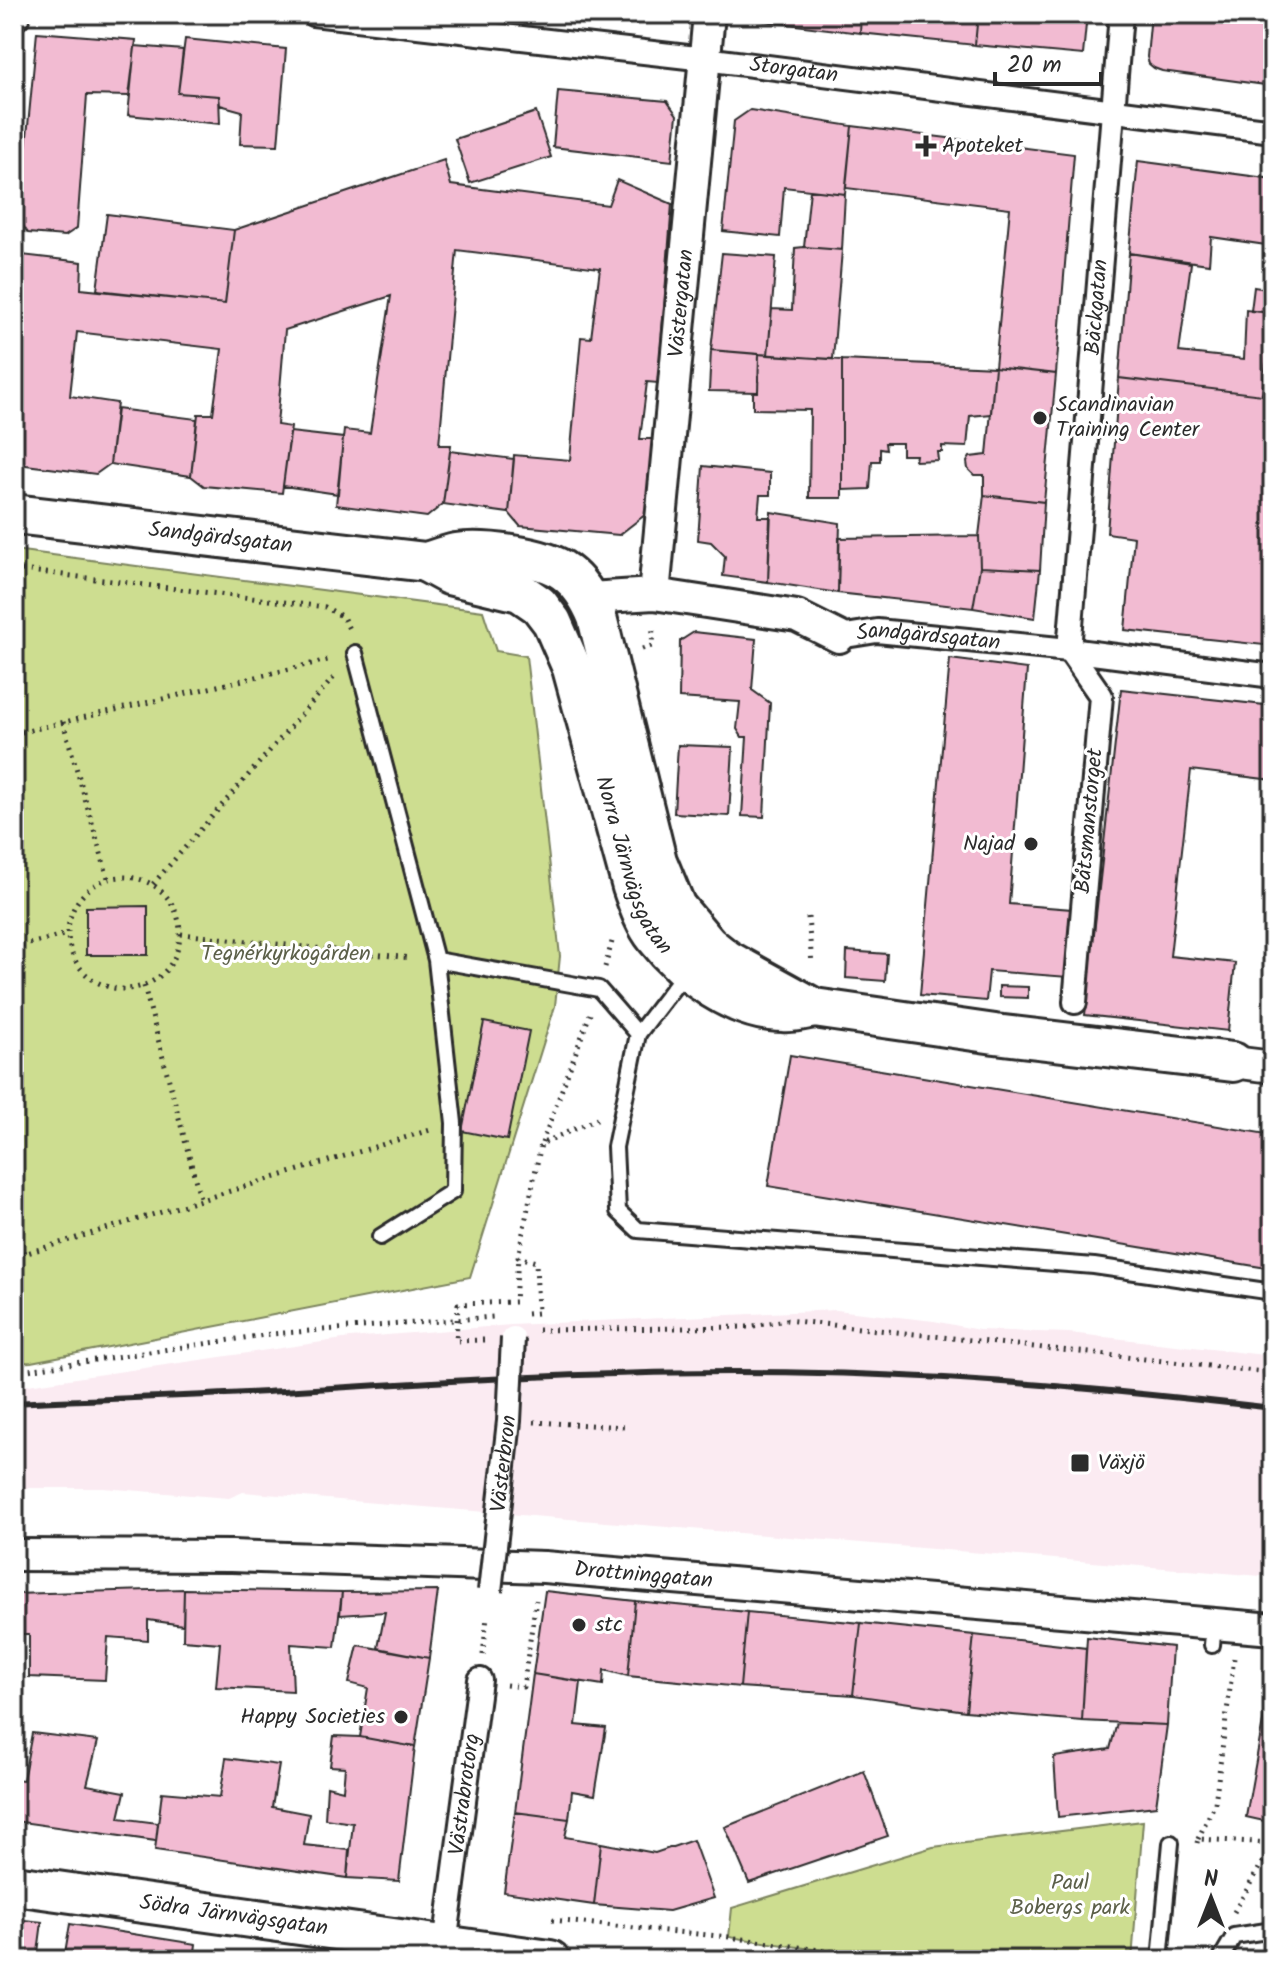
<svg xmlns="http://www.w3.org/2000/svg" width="1287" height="1974" viewBox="0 0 1287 1974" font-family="Kalam,sans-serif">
  <rect width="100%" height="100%" fill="#fff"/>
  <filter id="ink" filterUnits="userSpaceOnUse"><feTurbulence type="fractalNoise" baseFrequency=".0125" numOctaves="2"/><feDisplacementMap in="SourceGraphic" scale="16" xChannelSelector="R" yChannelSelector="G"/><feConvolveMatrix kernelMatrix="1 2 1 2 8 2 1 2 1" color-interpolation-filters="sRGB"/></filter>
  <g filter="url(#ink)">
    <path fill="#fbebf2" d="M836 1310 934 1321 979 1330 1069 1333 1273 1356V1577L243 1492 229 1498 103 1488H14V1387L350 1338 511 1325Z"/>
    <path fill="#cddd90" stroke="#7c845e" stroke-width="2" d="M14 550 483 611 496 651 526 656 560 956 555 1006 470 1277 31 1362 14 1363Z
      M1143 1821 1132 1960H889L729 1937 732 1908 933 1847Z"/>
    <path fill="#f2bbd2" stroke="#2b2b2b" stroke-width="2" d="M746 14H861L860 33 746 19Z
      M861 14H978L975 45 860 33Z
      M978 14H1087L1083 55 975 45Z
      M1151 14 1273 16V86L1162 71 1154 68 1149 64 1147 57Z
      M37 32 136 40 129 96 87 95 77 228 65 236 28 233 19 220Z
      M185 39 286 49 278 145 240 144 242 111 220 105 219 96 178 93Z
      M135 46 183 50 178 93 219 96 220 124 128 115Z
      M558 91 667 101 677 115 672 161 553 147Z
      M750 110 852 126 845 194 784 187 780 237 723 231 734 121Z
      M536 112 551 157 470 183 455 139Z
      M852 126 1074 154 1056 374 995 367 1010 208 846 188Z
      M444 160 451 185 608 205 617 180 672 204 658 383 647 382 640 439H653L646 514 619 535 520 526 509 513 514 455 570 460 581 337 591 338 600 268 457 250 439 445H451L443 504 427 517 336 505 344 430 370 433 391 296 285 330 277 425 291 427 282 493 204 486 191 476 198 414H213L222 349 77 332 70 396 117 403 110 464 96 474 26 465 14 452V254L82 262 81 289 225 304 234 230Z
      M1138 161 1273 179V246L1211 237 1209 264 1129 253Z
      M810 190 845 194 842 250 804 247Z
      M107 214 234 230 225 304 97 290Z
      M804 247 842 250 833 359 768 355 772 309 792 310 795 248Z
      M722 253 776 257 768 355 711 350Z
      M1129 253 1191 263 1179 352 1244 359 1246 310 1272 313 1262 395 1119 378Z
      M1254 287 1273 290 1272 313 1251 311Z
      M1273 304V646L1125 630 1134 537 1107 533 1119 378 1262 395Z
      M711 350 759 354 758 392 709 391Z
      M759 354 842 360V498H809L810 410 753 409V392H758Z
      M842 360 995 367 991 414 970 416 967 447 942 446V452H937L938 460 915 461 916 455H902V443H885L886 450 880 449V461H872L870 489 842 490Z
      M995 367 1056 374 1044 502 984 495V475H974L968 469 967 462 970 457 987 455Z
      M117 409 197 419 191 476 110 464Z
      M290 432 343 438 338 494 283 486Z
      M450 451 514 459 509 513 443 504Z
      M703 466 770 473V495H760L758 517H770L768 582 723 576 725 556 711 542 698 540Z
      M984 495 1044 502 1040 570 980 567 979 536Z
      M771 512 840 523 838 593 768 582Z
      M979 536 980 567 973 608 838 593 839 538Z
      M980 567 1040 570 1035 618 973 608Z
      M694 632 756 639 752 690 770 703 764 817 742 816 747 737H742L737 729 740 702 679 698 680 641Z
      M950 659 1027 669 1009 904 1072 909 1068 977 989 971 986 1001 920 995Z
      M1121 689 1273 706V780L1191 770 1170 956 1235 963 1228 1031 1085 1015Z
      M678 745 733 747 729 816 674 813Z
      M148 906V955H86V907Z
      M847 951 887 954 885 981 846 978Z
      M999 986 1028 987V998L999 997Z
      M484 1022 529 1031 507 1140 462 1131Z
      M790 1055 1273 1135V1269L768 1186Z
      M184 1589 342 1592 335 1647 291 1644 293 1691 216 1687 220 1643 183 1640Z
      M184 1589 183 1625 148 1620V1640L108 1637 105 1680 29 1677V1634H14V1594Z
      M438 1591 429 1658 378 1648 385 1612 340 1615 342 1592Z
      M545 1591 635 1601 628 1676 604 1670 603 1685 533 1674Z
      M635 1601 747 1612 740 1687 628 1676Z
      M747 1612 861 1623 853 1695 740 1687Z
      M861 1623 974 1635 966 1711 853 1695Z
      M974 1635 1086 1648 1082 1721 966 1711Z
      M1087 1637 1172 1647 1167 1725 1082 1721Z
      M358 1645 429 1658 415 1747 360 1737 368 1688 349 1683Z
      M1273 1665V1823L1246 1817Z
      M533 1674 581 1682 576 1725 606 1728 595 1795 572 1791 569 1819 515 1812Z
      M1117 1723 1167 1725 1156 1806 1058 1817 1054 1757 1110 1749Z
      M32 1733 98 1741 87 1785 125 1792 119 1818 158 1823 156 1841 14 1821V1779L23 1780Z
      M334 1736 360 1737 415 1747 399 1881 347 1878 353 1823 325 1819 327 1786 343 1790 345 1767 330 1766Z
      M226 1758 279 1765 272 1807 309 1814 304 1845 349 1850 347 1878 155 1850 162 1792 220 1797Z
      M864 1771 888 1836 749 1883 725 1827Z
      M515 1812 569 1819 565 1837 601 1843 594 1905 504 1892Z
      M693 1840 714 1898 669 1911 594 1905 601 1843 655 1853Z
      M14 1919 42 1922 37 1960H14Z
      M70 1924 196 1944 194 1960H64Z
      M264 1951 329 1960H263Z"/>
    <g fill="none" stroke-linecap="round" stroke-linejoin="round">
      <g stroke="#2b2b2b" stroke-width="20">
        <path id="service" d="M355 653 436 960 599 989 638 1034
          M687 970 638 1034 615 1147 618 1211 638 1230 1094 1266 1273 1292
          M380 1237 453 1191 454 1123 436 960
          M1212 1645 1214 1624
          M1160 1960 1171 1843
          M1220 1960 1234 1936 1273 1930"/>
      </g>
      <g stroke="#2b2b2b" stroke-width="28">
        <g id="pedestrian">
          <path id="s1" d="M313 14 705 59 1273 131"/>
          <path id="s2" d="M839 637 877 631 1069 650 1273 676"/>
          <path id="s3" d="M1069 650 1121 14"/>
          <path d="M1069 650 1101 696 1075 1002"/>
          <path id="s4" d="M445 1945 480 1680"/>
        </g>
      </g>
      <g stroke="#2b2b2b" stroke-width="36">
        <g id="minor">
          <path d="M14 15V14"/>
          <path id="s5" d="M654 594 709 14"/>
          <path d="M589 598 654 594 797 616 839 637"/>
          <path d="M1233 1062 1273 1067"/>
          <path id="s6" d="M14 1555 232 1556 544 1567 1273 1629"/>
        </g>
      </g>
      <g stroke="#2b2b2b" stroke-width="44">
        <g id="tertiary">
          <path id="s7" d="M14 514 426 562C436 559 446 555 456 553 482 549 544 556 565 572 580 583 590 600 597 617L657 861 676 907 708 945 727 960 814 1008"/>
          <path id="s8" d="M427 563 449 575 520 592 539 605 552 622 572 668 632 887C638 904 644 923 656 938 684 974 735 1012 783 1012 793 1013 804 1010 814 1008L995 1034 1233 1062"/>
          <path id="s9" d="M14 1885 550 1960"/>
        </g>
      </g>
      <path stroke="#2b2b2b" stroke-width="5" stroke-dasharray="2 6" stroke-linecap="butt" d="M14 569 325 607 343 617 351 633
        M642 649 652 646 653 627
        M63 722 108 878
        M14 734 332 659
        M68 933a56 56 0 1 1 112 0a56 56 0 1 1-112 0Z
        M153 884 336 675
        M808 917 812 964
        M181 934 411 958
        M14 948 67 934
        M605 967 613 938
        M144 986 201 1201
        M542 1143 590 1014
        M14 1220 24 1254
        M14 1257 430 1130
        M527 1314 538 1313 536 1262 518 1257 541 1144 597 1119
        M538 1330 748 1327 786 1320 1273 1373
        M484 1340 456 1341 458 1304 515 1302 518 1257
        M14 1372 271 1334 493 1317
        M1268 1372 1273 1358
        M534 1422 626 1427
        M483 1655 487 1617
        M506 1685 523 1687 536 1600
        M1198 1839 1215 1803 1234 1658
        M1197 1843 1198 1839 1273 1843
        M1234 1912 1273 1844
        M552 1920 729 1937 889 1960"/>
      <use href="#service" stroke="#fff" stroke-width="14"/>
      <use href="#pedestrian" stroke="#fff" stroke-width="22"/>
      <use href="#minor" stroke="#fff" stroke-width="30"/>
      <use href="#tertiary" stroke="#fff" stroke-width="38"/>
      <path stroke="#2b2b2b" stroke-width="6" d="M14 1403C98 1399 183 1397 267 1392 451 1381 634 1368 818 1373 970 1376 1122 1391 1273 1408"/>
      <g stroke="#2b2b2b" stroke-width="28" stroke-linecap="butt">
        <g id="pedestrian-bridge">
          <path id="s10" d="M490 1591 509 1421 513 1338"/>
        </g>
      </g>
      <use href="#pedestrian-bridge" stroke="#fff" stroke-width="22"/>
    </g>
  </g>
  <g fill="#2b2b2b" stroke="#fff" stroke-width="3">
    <path d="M922 134h8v8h8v8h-8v8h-8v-8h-8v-8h8z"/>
    <circle cx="1040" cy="418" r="8"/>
    <circle cx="1031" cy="844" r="8"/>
    <rect x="1070" y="1453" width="20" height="20" rx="4"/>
    <circle cx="579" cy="1625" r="8"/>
    <circle cx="401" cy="1717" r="8"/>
  </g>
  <g text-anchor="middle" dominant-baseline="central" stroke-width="6" stroke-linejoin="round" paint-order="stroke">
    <g font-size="22" fill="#2b2b2b" stroke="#fff">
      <text stroke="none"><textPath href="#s1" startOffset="484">Storgatan</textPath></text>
      <text stroke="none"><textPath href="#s5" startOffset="292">Västergatan</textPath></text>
      <text stroke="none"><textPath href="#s3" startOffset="344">Bäckgatan</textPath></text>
      <text stroke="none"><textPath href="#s7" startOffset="208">Sandgärdsgatan</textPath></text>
      <text stroke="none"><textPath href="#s2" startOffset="90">Sandgärdsgatan</textPath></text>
      <text transform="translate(1090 821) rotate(-85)">Båtsmanstorget</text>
      <text stroke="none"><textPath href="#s8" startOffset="400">Norra Järnvägsgatan</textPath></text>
      <text stroke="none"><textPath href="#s10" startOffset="128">Västerbron</textPath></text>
      <text stroke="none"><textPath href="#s6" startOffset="630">Drottninggatan</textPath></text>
      <text stroke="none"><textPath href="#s4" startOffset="152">Västrabrotorg</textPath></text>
      <text stroke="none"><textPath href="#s9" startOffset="222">Södra Järnvägsgatan</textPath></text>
    </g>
    <g font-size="22" fill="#2b2b2b" stroke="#fff" text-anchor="start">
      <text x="942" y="146">Apoteket</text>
      <text x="1056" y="405">Scandinavian<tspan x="1056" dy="25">Training Center</tspan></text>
      <text x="1015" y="844" text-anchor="end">Najad</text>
      <text x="1098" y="1463">Växjö</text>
      <text x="595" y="1625">stc</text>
      <text x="385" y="1717" text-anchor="end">Happy Societies</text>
    </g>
    <g font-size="22" fill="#5c6049" stroke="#fff">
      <text x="286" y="954">Tegnérkyrkogården</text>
      <text x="1070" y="1883">Paul<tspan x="1070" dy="25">Bobergs park</tspan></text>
    </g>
  </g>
  <rect width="1287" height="1974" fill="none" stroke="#fff" stroke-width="48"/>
  <rect x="24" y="24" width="1239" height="1926" fill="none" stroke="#2b2b2b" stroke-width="3" filter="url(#ink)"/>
  <g transform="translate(1211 1898)" stroke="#ffffff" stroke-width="6" paint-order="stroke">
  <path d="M0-6L14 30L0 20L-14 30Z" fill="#2b2b2b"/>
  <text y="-12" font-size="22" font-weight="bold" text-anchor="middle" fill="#2b2b2b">N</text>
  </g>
  <path d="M995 72v12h106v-12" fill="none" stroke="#2b2b2b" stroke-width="4"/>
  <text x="1007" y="72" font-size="24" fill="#2b2b2b" stroke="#ffffff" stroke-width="6" paint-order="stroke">20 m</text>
</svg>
